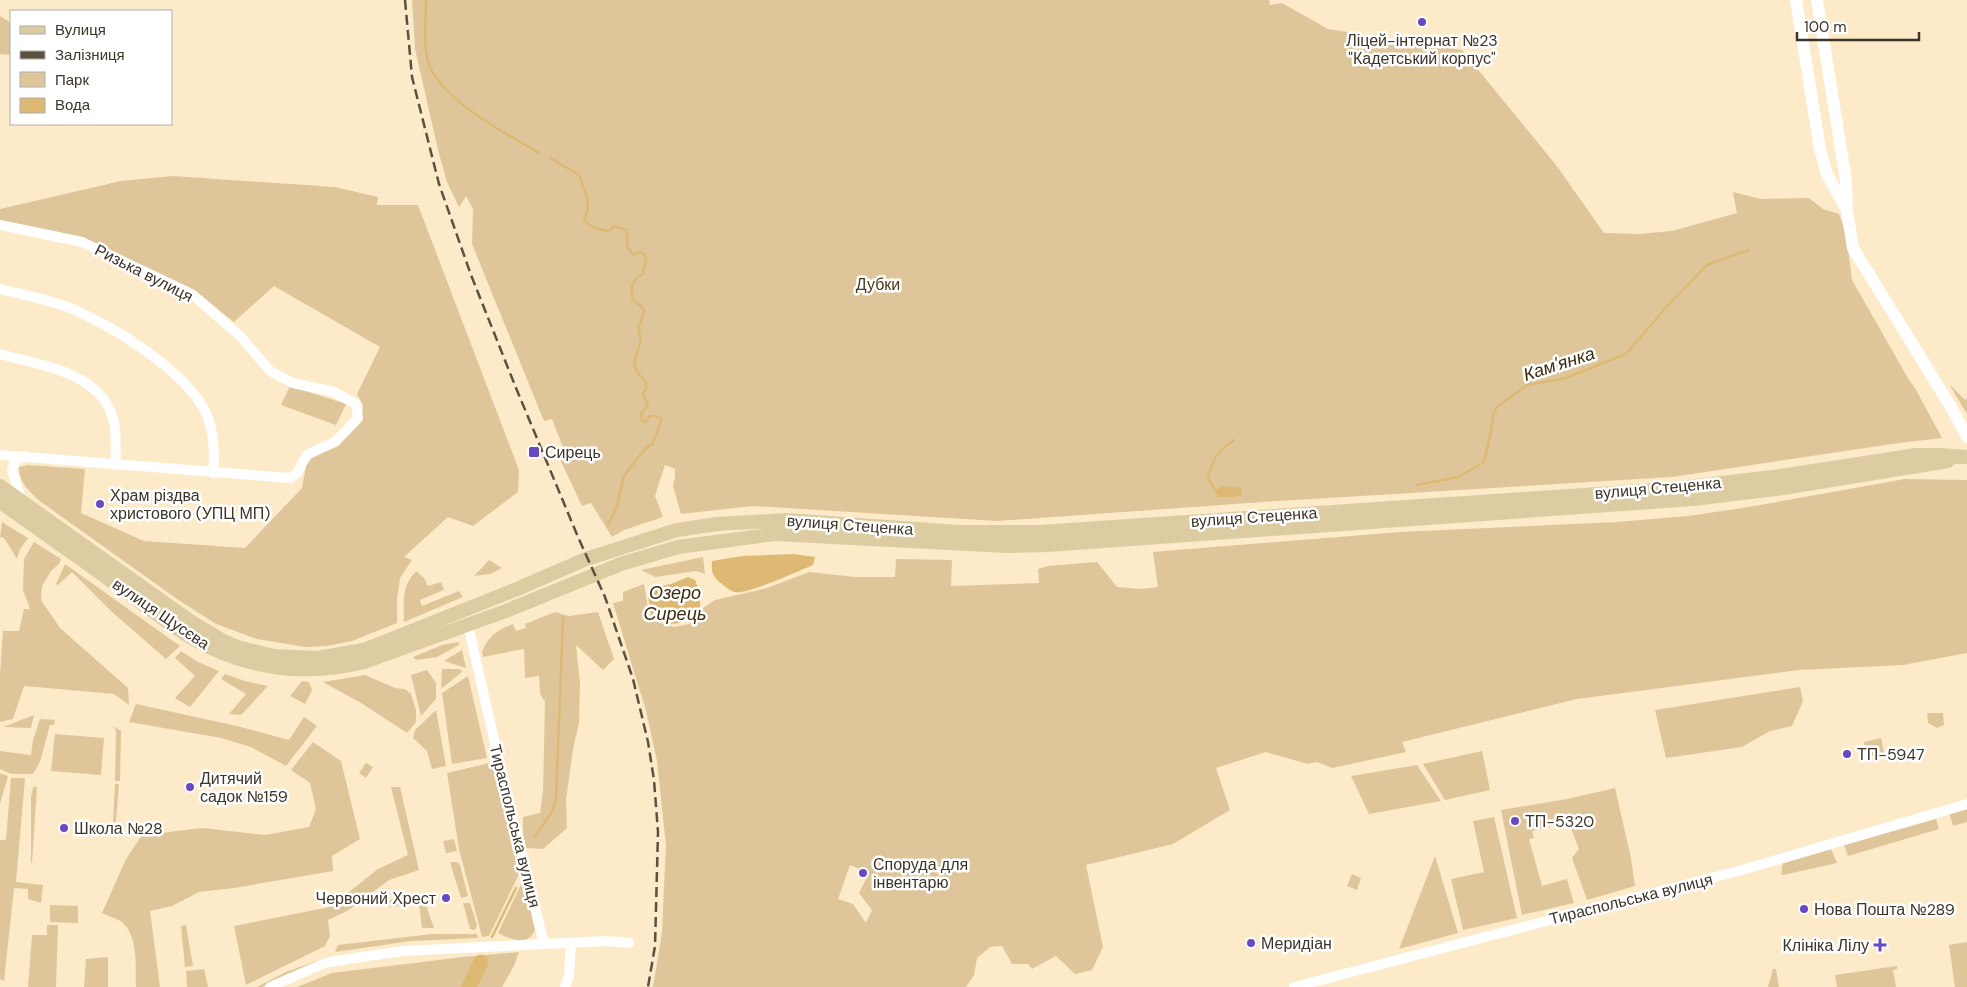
<svg xmlns="http://www.w3.org/2000/svg" width="1967" height="987" viewBox="0 0 1967 987" font-family="'DM Sans',sans-serif">
  <rect width="100%" height="100%" fill="#fdeac8"/>
  <path fill="#dfc69a" fill-rule="evenodd" d="M412 0H1269L1270 5 1282 3 1328 29 1462 50 1556 165 1604 233 1639 234 1672 231 1737 213 1733 192 1761 199 1809 198 1823 209 1839 214 1846 233 1852 280 1909 380 1915 388 1942 438 1899 443 1672 477 1263 502 997 521 753 506 681 514 673 486 675 477V469L665 465 655 496 663 517 624 530 612 537 591 503 582 506 557 453 564 450 552 419 544 421 472 244 473 209 466 196 459 207 447 182 439 154 415 49Z
    M0 16 11 23V55L0 54Z
    M173 176 335 187 378 197 377 205H418L519 470 518 492 473 526 448 517 404 557 412 560 400 578 397 600V623L352 641 327 646 305 647 257 639 216 624 177 599 41 502C30 492 19 483 19 467L28 465 85 469 81 513 144 541 245 548 302 488 307 461 336 445 362 417 363 405 357 394 380 347 274 286 234 322 193 289 86 239 0 221V209L121 181Z
    M1949 384 1965 400 1967 398V414Z
    M290 386 346 404 336 425 281 405Z
    M1905 479 1967 480V653L1903 665 1799 670 1577 699 1402 742 1406 752 1332 768 1317 762 1308 764 1266 752 1216 768 1230 810 1173 844 1086 865 1103 947 1092 970 1075 974 1056 956 1032 969 1028 964H1012L1002 946 990 947 977 958 974 975 966 987H653L662 932 665 864 666 846 657 761 646 711 613 603 623 601V592L644 584 650 620 674 627 689 624 703 608 715 600 767 588 809 572 855 577H895L896 559 952 560 951 586 1039 583 1038 569 1048 566 1097 562 1117 587 1141 589 1158 587 1153 552 1400 532 1617 522 1688 516 1743 508ZM850 865 869 873 859 893 872 910 866 923 853 904 838 899Z
    M2 522 28 538 20 549 17 559 4 538 0 537Z
    M34 542 61 559 59 564 51 571 42 586 41 600 60 628 128 688 129 705 114 694 24 686 13 719 0 722V674L3 631H19L24 609H30L23 590 24 559Z
    M703 557 705 574 696 571 655 577 641 570Z
    M489 560 502 568 490 574 474 576Z
    M65 564 180 646 166 659 112 612 72 572 58 585 56 584Z
    M416 571 424 578 428 586 441 582 444 590 420 600 422 606 459 591 463 597 404 622C404 600 401 588 416 571Z
    M555 612 569 616 598 612 614 659 603 670 576 645 580 683 579 723 573 749 566 800 567 828 543 849 526 848 523 833V817L540 813 543 791 545 702 540 693 539 676 525 678 524 649 483 657 482 652C488 636 497 630 513 624L516 631 526 628 525 624Z
    M459 642V645L437 657 416 660 413 657 442 645Z
    M462 650 466 668 444 661Z
    M181 651 198 662 219 671 190 707 175 698 195 676 175 658Z
    M442 669H460L462 672 441 689Z
    M427 670 436 683V699L421 716 411 675Z
    M225 674 245 681 268 686 241 715 229 714 246 694 221 679Z
    M365 675 395 688 405 689 411 694 416 710V722L407 733 361 703 323 682Z
    M468 676 487 758 452 764 442 693Z
    M302 681 309 682 312 690 305 704 290 696Z
    M1800 687 1803 701 1792 726 1770 731 1742 747 1666 758 1655 710Z
    M136 704 237 726 289 740 304 717 317 726 286 766 251 747 221 738 129 722Z
    M436 710 446 766 432 769 427 751 413 738 415 730Z
    M1927 713H1943L1944 725 1937 728 1928 723Z
    M34 715 31 728 3 727Z
    M40 719 55 720 54 725H50L40 762 33 774H11L0 769V751L31 755 33 740Z
    M113 726 121 731 120 781H115L116 731Z
    M55 734 104 738 101 775 51 771Z
    M1881 738 1884 753 1867 757 1864 742Z
    M313 742 341 761 360 839 332 856 333 871 234 888 199 892 172 906 150 911 160 987H136C135 967 139 939 123 923 119 919 108 916 102 913L126 859 142 835 203 828 265 835 309 827 316 809 310 783 291 770Z
    M1482 751 1490 790 1445 800 1423 764Z
    M366 763 373 767 366 778 359 773Z
    M489 763 498 767 521 870 489 936 482 937 459 849 447 773Z
    M1417 765 1441 801 1369 814 1351 776Z
    M0 773 8 776 0 804Z
    M11 778H25L16 882 43 885 41 903 28 899V889L14 888 4 981 0 979V840H6Z
    M115 784H119L116 822H113Z
    M33 787H37L32 863 31 862V797Z
    M391 787H400L419 870 389 880 349 910 328 920 330 936 325 946 246 985 234 926 330 907 378 869 408 855Z
    M1615 788 1631 858 1635 886 1587 900 1572 858 1579 849 1570 826H1550L1532 831 1534 838 1529 839 1542 886 1567 879 1574 903 1522 915 1501 810 1567 799Z
    M1967 808V822L1953 826 1949 813Z
    M1494 817 1517 918 1463 930 1451 879 1484 872 1473 821Z
    M1936 819 1939 829 1848 856 1844 845Z
    M454 839 457 851 446 853 443 841Z
    M1831 849 1837 863 1783 875 1781 874 1783 863Z
    M1435 856 1458 933 1399 949Z
    M450 862H457L460 865 468 896 461 898Z
    M1352 874 1361 878 1357 890 1347 886Z
    M523 880 535 930C528 947 510 939 498 933Z
    M422 894 434 928H422L419 904 390 907 389 900Z
    M463 903H470L477 925 475 930 470 929Z
    M50 905 78 906V923L50 922Z
    M47 925H58L56 987H28L32 935H47Z
    M186 925 193 966 185 967 181 926Z
    M432 934H477L478 938 411 941 335 952 338 945Z
    M1967 942V987H1955L1949 945Z
    M519 952 514 966 502 987H297L332 973 463 957Z
    M108 957V987H84L86 959Z
    M325 958 324 960 287 975 262 987H257L286 972Z
    M1897 966V969L1893 970 1896 987H1837L1835 975Z
    M204 969 208 987H187L186 971Z
    M1773 969H1776L1779 987H1768Z"/>
  <path fill="#deb974" d="M1224 486 1241 488 1242 495 1235 497H1217L1215 490Z
    M794 554 815 557 813 565C799 571 746 595 735 592 730 591 726 587 722 584 713 577 711 573 712 561L743 556Z
    M688 577 695 580 700 592V609C685 626 673 626 652 620L648 597 653 588 671 584Z"/>
  <g fill="none" stroke-linecap="round" stroke-linejoin="round">
    <path stroke="#deb974" stroke-width="2.5" d="M426 0C426 18 423 45 428 62 440 100 506 133 539 153
      M550 158 579 175C584 189 593 205 584 219 589 227 599 230 609 231L614 226 627 230C628 241 624 247 634 255L640 252 645 255 646 260 643 274C631 280 630 288 633 300L641 306 644 311 639 327V333L641 338 634 365 637 372 646 382V389L643 394 648 405 641 414 642 420 645 423 650 416H656L662 419 652 444 644 450 624 476 616 509 608 525
      M1417 485 1458 477 1484 462 1491 431 1493 414 1497 407 1527 385 1566 378 1626 354 1669 304 1707 265 1748 250
      M1215 490 1208 478C1214 456 1216 453 1234 440
      M535 837 553 810 556 798 563 618
      M492 937 516 888"/>
    <path stroke="#deb974" stroke-width="15" d="M469 987 481 962"/>
    <path stroke="#fff" stroke-width="10" d="M0 225 82 242 193 295 241 337 270 371 293 383 334 392 356 404 358 418 335 442 308 454 302 463 298 472 290 478 0 455
      M0 289C23 295 48 299 70 308 113 326 185 370 206 413 214 430 215 455 213 473
      M0 354C41 366 104 372 114 423 117 436 115 451 116 465
      M22 502 12 470 16 460 24 456
      M468 625 498 757 544 944
      M270 987 325 963 361 957 403 951 607 941 629 943
      M565 987 569 976 571 943
      M1294 987 1742 870 1967 804"/>
    <path stroke="#fff" stroke-width="12" d="M1796 0 1820 149 1827 174 1845 207
      M1817 0 1846 181 1847 211 1853 248 1951 407 1967 437"/>
    <path stroke="#ddcba2" stroke-width="14" d="M0 486 190 621 220 639 237 647 274 656 317 658 364 650 517 589 586 559 677 530 717 524 787 520 959 532H1040L1671 489 1781 476 1916 455H1940L1967 457
      M0 502C40 530 81 559 121 588 144 604 167 623 192 638 245 669 305 677 364 662L506 611 621 564 678 547 775 534 1007 546 1048 545 1693 499 1783 488 1948 461"/>
    <path stroke="#5a5141" stroke-width="2.5" stroke-dasharray="10 5" stroke-linecap="butt" d="M405 0 412 77 439 184 471 275 516 388 578 537 605 597 633 679 648 742 654 780 658 832 655 946 648 987"/>
  </g>
  <g fill="#6749c2" stroke="#fff" stroke-width="2">
    <circle cx="1422" cy="22" r="5"/>
    <rect x="528" y="446" width="12" height="12" rx="2.5"/>
    <circle cx="100" cy="504" r="5"/>
    <circle cx="1847" cy="754" r="5"/>
    <circle cx="190" cy="787" r="5"/>
    <circle cx="1515" cy="821" r="5"/>
    <circle cx="64" cy="828" r="5"/>
    <circle cx="863" cy="873" r="5"/>
    <circle cx="446" cy="898" r="5"/>
    <circle cx="1804" cy="909" r="5"/>
    <circle cx="1251" cy="943" r="5"/>
    <path d="M1877.5 937.5h5v5h5v5h-5v5h-5v-5h-5v-5h5z"/>
  </g>
  <g text-anchor="middle" dominant-baseline="central" stroke-width="5" stroke-linejoin="round" paint-order="stroke">
    <g font-size="16" fill="#3c3528" stroke="#fff" text-anchor="start">
      <text x="1422" y="40" text-anchor="middle">Ліцей-інтернат №23<tspan x="1422" dy="18">"Кадетський корпус"</tspan></text>
      <text x="545" y="452">Сирець</text>
      <text x="110" y="495">Храм різдва<tspan x="110" dy="18">христового (УПЦ МП)</tspan></text>
      <text x="1857" y="754">ТП-5947</text>
      <text x="200" y="778">Дитячий<tspan x="200" dy="18">садок №159</tspan></text>
      <text x="1525" y="821">ТП-5320</text>
      <text x="74" y="828">Школа №28</text>
      <text x="873" y="864">Споруда для<tspan x="873" dy="18">інвентарю</tspan></text>
      <text x="436" y="898" text-anchor="end">Червоний Хрест</text>
      <text x="1814" y="909">Нова Пошта №289</text>
      <text x="1261" y="943">Меридіан</text>
      <text x="1869" y="945" text-anchor="end">Клініка Лілу</text>
    </g>
    <g font-size="16" fill="#3c3528" stroke="#fff">
      <text transform="translate(144 273) rotate(27)">Ризька вулиця</text>
      <text transform="translate(1658 488) rotate(-5)">вулиця Стеценка</text>
      <text transform="translate(1254 517) rotate(-4)">вулиця Стеценка</text>
      <text transform="translate(850 525) rotate(4)">вулиця Стеценка</text>
      <text transform="translate(161 614) rotate(34)">вулиця Щусєва</text>
      <text transform="translate(515 826) rotate(76)">Тираспольська вулиця</text>
      <text transform="translate(1631 899) rotate(-14)">Тираспольська вулиця</text>
    </g>
    <g font-size="16" fill="#4a3a1b" stroke="#fff">
      <text x="878" y="284">Дубки</text>
    </g>
    <g font-size="18" font-style="italic" fill="#3a2b0c" stroke="#fff">
      <text transform="translate(1559 364) rotate(-18)">Кам'янка</text>
      <text x="675" y="593">Озеро<tspan x="675" dy="21">Сирець</tspan></text>
    </g>
  </g>
  <rect x="10" y="10" width="162" height="115" fill="#ffffff" stroke="#b1aea9"/>
  <rect x="20" y="26" width="25" height="8" fill="#ddcba2" stroke="#b1aea9"/>
  <text x="55" y="35" font-size="15" fill="#3c3528">Вулиця</text>
  <rect x="20" y="51" width="25" height="8" fill="#5a5141" stroke="#b1aea9"/>
  <text x="55" y="60" font-size="15" fill="#3c3528">Залізниця</text>
  <rect x="20" y="72" width="25" height="15" fill="#dfc69a" stroke="#b1aea9"/>
  <text x="55" y="85" font-size="15" fill="#3c3528">Парк</text>
  <rect x="20" y="98" width="25" height="15" fill="#deb974" stroke="#b1aea9"/>
  <text x="55" y="110" font-size="15" fill="#3c3528">Вода</text>
  <path d="M1797 32v8h122v-8" fill="none" stroke="#3c3528" stroke-width="2.5"/>
  <text x="1804" y="32" font-size="15" fill="#3c3528" stroke="#ffffff" stroke-width="4" paint-order="stroke">100 m</text>
</svg>
